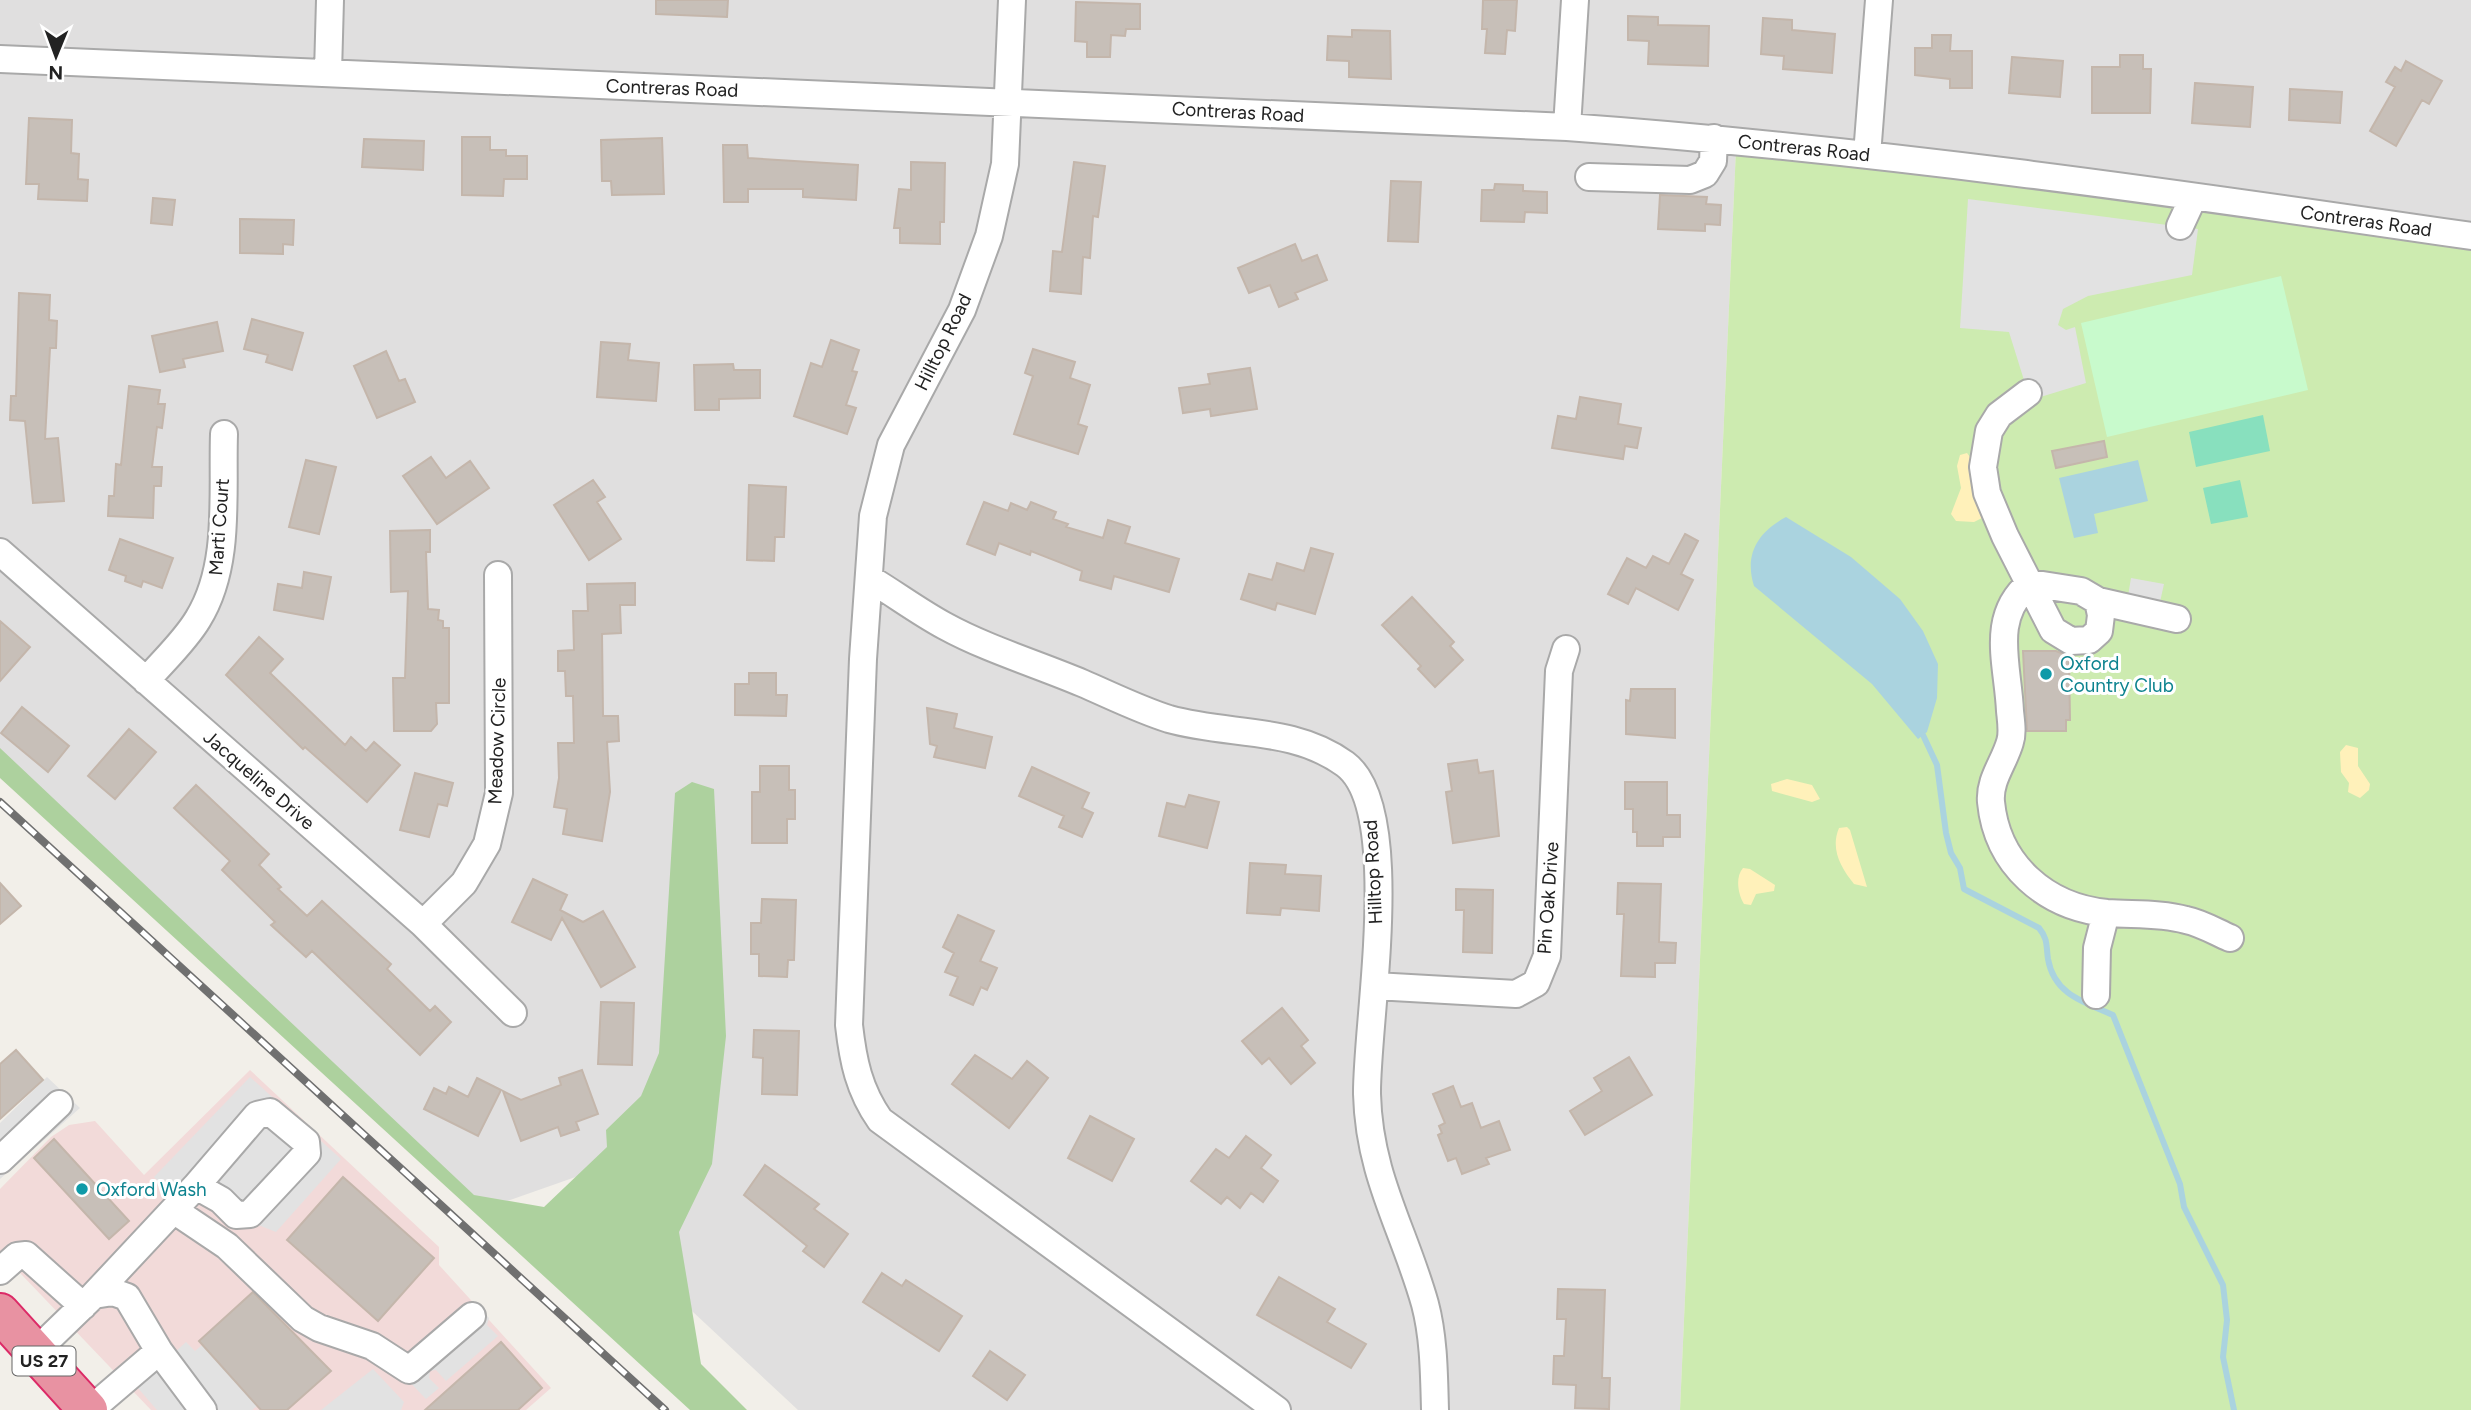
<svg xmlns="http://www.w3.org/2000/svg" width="2471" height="1410" viewBox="0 0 2471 1410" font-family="Figtree,sans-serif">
  <rect width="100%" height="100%" fill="#f2efe9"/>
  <path fill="#e0dfdf" d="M0 0H2471V227L1947 154 1741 129 1539 116 0 48Z
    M0 69 1579 137 1736 149 1680 1410H798L602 1227 604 1167 482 1210 0 760Z"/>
  <path fill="#f2dad9" d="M250 1070 439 1247V1265L551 1388 526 1410H151L0 1252V1189L51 1137 69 1125 95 1121 144 1175Z"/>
  <path fill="#cdebb0" d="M1736 149 2471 247V1410H1680Z"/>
  <path fill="#add19e" d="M0 748 474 1195 544 1207 607 1147 606 1130 641 1096 659 1053 675 793 692 782 714 789 726 1036 712 1164 679 1232 701 1364 747 1410H690L0 778Z"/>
  <path fill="#fff1ba" d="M1967 453 1973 461 1984 517 1974 522 1956 521 1951 514 1961 488 1957 466 1960 455Z
    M2346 745 2358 748V766L2370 784 2369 790 2360 798 2348 792 2349 783 2341 772 2340 752Z
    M1787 779 1812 785 1820 799 1812 802 1772 791 1771 784Z
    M1847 827 1850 830 1867 887 1854 884C1841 868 1830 849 1839 828Z
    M1743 868 1750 869 1775 885 1774 891 1756 894 1751 905 1744 904C1738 894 1735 877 1743 868Z"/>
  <path fill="#c8facc" d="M2281 276 2308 390 2107 437 2081 323Z"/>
  <path fill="#88e0be" d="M2263 415 2270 451 2196 467 2189 432Z
    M2240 480 2248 517 2211 524 2203 488Z"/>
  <path fill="#e2e2e2" d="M1968 199 2198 229 2192 275 2088 296 2063 309 2058 325 2066 330 2075 327 2086 383 2034 399 2028 393 2009 332 1960 328Z
    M2131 578 2164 584 2160 602 2128 596Z
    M47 1077 80 1108 0 1179V1123Z
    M250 1077 341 1159 276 1232 164 1187 154 1177Z
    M473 1301 489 1318 487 1325 498 1336 446 1381 436 1370 430 1371 429 1378 439 1388 426 1399 397 1369Z
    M186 1342 195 1351 202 1345 257 1406 252 1410H157L137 1387Z
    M373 1369 404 1402 401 1410H321Z"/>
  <path fill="#aad3df" d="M2138 460 2148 501 2094 514 2098 533 2074 538 2059 478Z
    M1786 517 1851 557 1900 599 1923 631 1938 664 1937 698 1927 732 1918 739 1872 684 1754 586C1744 554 1758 532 1786 517Z"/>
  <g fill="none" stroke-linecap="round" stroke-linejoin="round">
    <path stroke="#aad3df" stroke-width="6" d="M1923 735 1937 765 1946 833 1951 853 1960 868 1964 889 2039 928C2048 939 2046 945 2048 959 2054 994 2083 1002 2113 1015L2180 1184 2184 1207 2223 1285 2227 1320 2223 1357 2234 1410"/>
  </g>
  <path fill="#c7bfb8" stroke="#c4b6ab" stroke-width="2" d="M656 0H728L727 17 656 14Z
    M1483 0H1517L1515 31 1507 30 1505 54 1485 53 1487 29H1482Z
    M1076 2 1140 4V29H1126L1125 36 1111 35 1110 57H1087V42L1075 41Z
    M1628 16 1658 17V25L1709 26 1708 66 1648 64 1649 41 1628 40Z
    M1763 18 1792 20V30L1835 34 1832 73 1783 69 1784 56 1761 54Z
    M1352 30 1390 31 1391 79 1349 77V61L1327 60 1328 36 1352 37Z
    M1932 35H1951L1950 51H1972V88H1950V79L1915 75V48H1932Z
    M2120 55H2143V69H2151L2150 113H2092V67H2120Z
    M2012 57 2063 61 2060 97 2009 93Z
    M2406 61 2442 81 2429 104 2422 100 2396 146 2370 131 2395 87 2386 82 2395 67 2401 71Z
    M2195 83 2253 87 2250 127 2192 123Z
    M2290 89 2342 92 2340 123 2289 120Z
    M29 118 72 120 71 153 79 154 78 179 88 180 87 201 38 199 39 184H26Z
    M462 137H490V150H506V156H527V179H504L503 196 462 195Z
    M662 138 664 194 612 195 611 181H602L601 140Z
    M364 139 424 141 423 170 362 167Z
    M723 145H747L748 158 858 165 856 200 803 197V189H748V202H724Z
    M911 162 945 163 944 222H940V244L900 243V228H894L899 189 911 190Z
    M1074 162 1105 166 1098 217 1093 216 1090 258 1083 257 1081 294 1050 291 1053 251 1062 252Z
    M1391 181 1421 182 1418 242 1388 241Z
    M1495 184 1523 185V191L1547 192V213L1525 212 1524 222 1481 221 1482 190H1494Z
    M1660 195 1707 197 1706 204 1721 205 1720 225 1705 224V231L1658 229Z
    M153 198 175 200 172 225 151 223Z
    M240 219 294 220 293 245 283 244V254L240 253Z
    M1295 244 1302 261 1317 255 1327 280 1295 293 1298 299 1279 307 1270 285 1249 293 1238 268Z
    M19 293 50 295 49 320 57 321 56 348H50L45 439 58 438 64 501 33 503 25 421 10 420 11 396H16Z
    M252 319 303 333 292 370 266 362 268 355 244 349Z
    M217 322 223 351 183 359 185 367 160 372 152 336Z
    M831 340 859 350 852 371 857 372 846 405 856 408 847 434 794 416 811 363 822 367Z
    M601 342 630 344 628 360 659 363 656 401 597 397Z
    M1033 349 1075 362 1070 378 1090 385 1078 424 1087 427 1078 454 1014 434 1033 376 1025 373Z
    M386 351 399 381 405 379 415 402 377 418 354 366Z
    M733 364 734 370H760V398L719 399V410H695L694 365Z
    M1250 368 1257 409 1211 416 1210 409 1183 413 1179 388 1210 384 1208 374Z
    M129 386 160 390 158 404H165L162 428 157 427 152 467H162L161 486H154L153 518 108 516 109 496H114L116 464 121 465Z
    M1580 397 1621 404 1618 424 1641 428 1637 448 1625 446 1623 459 1552 448 1558 416 1576 419Z
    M2104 441 2107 457 2056 468 2052 451Z
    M431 457 446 478 470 461 489 488 437 524 403 476Z
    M306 460 336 467 319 534 289 527Z
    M593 480 605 497 597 502 621 539 589 560 554 505Z
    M749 485 786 487 784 537H775L774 561 747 560Z
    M984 502 1008 511 1011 503 1027 510 1031 502 1056 512 1053 519 1068 524 1066 527 1103 538 1108 520 1130 527 1125 543 1179 559 1169 592 1114 576 1111 589 1080 580 1082 571 1031 551 1030 555 999 543 995 555 967 544Z
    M430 530V552H426L428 609 439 610 438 620 443 621V628H449V703H436L437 724 431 731H394L393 678H405L408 591 391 592 390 531Z
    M1685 534 1698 541 1681 574 1693 580 1678 610 1636 588 1628 604 1608 594 1627 558 1646 568 1653 556 1669 564Z
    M120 539 173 558 162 588 143 581 141 587 125 581 126 576 109 570Z
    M1311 548 1333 554 1315 614 1277 603 1275 610 1241 599 1249 574 1272 580 1277 563 1304 571Z
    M304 572 331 577 323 619 274 610 278 584 302 588Z
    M635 583V605H620L621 633 602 634 603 716H618L619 741 607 742 610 792 602 841 563 834 567 809 554 807 559 778 558 743H574L573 696H566L565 671H558V651L574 650 573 611H588L587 584Z
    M1412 597 1454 642 1450 646 1463 660 1435 687 1418 669 1421 666 1382 625Z
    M0 621 30 647 0 681Z
    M259 637 283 659 270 673 345 745 351 737 366 751 374 742 400 765 367 802 305 747 303 749 226 675Z
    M2023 651H2056L2069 656 2070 720H2066V731H2027Z
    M749 673H776V695H787L786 716 735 715V684H749Z
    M1631 689H1675V738L1626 734V700L1630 701Z
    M22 707 69 746 48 772 1 733Z
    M927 708 957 714 954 728 992 737 985 768 934 757 937 746 930 744Z
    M129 729 156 752 115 799 88 776Z
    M1477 760 1479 773 1493 771 1499 836 1453 843 1446 792 1452 791 1448 764Z
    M760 766H789V790H795V819H787V843H752V792H760Z
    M1032 767 1089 793 1082 808 1093 813 1082 837 1059 827 1064 816 1019 796Z
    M415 773 453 783 447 806 438 804 429 837 400 830Z
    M1625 782H1667V815H1680V837H1663V846H1637V832H1633V809H1625Z
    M196 785 269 854 259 865 281 887 278 889 307 916 322 901 391 964 387 969 430 1011 435 1006 451 1022 420 1055 312 951 306 957 271 925 275 922 222 870 230 861 174 808Z
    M1189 795 1219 802 1207 848 1159 836 1167 803 1185 807Z
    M1250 863 1286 865 1285 874 1321 876 1319 911 1281 908 1280 915 1247 913Z
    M533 879 567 895 560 910 583 922 603 911 635 967 601 987 562 918 551 940 512 922Z
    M0 883 21 906 0 924Z
    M1618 883 1661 884 1659 942 1676 943 1675 963H1655V977L1621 976 1624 914H1617Z
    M1456 889 1493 890 1492 953 1463 952 1464 910H1456Z
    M762 899 796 900 794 960H788L787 977 759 976V954H751V923H761Z
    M958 915 994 931 980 961 997 968 987 990 981 987 973 1005 950 995 958 977 945 972 954 953 943 947Z
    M601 1002 634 1003 632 1065 598 1064Z
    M1282 1008 1308 1040 1301 1046 1315 1063 1291 1084 1269 1058 1262 1064 1242 1041Z
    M754 1030 799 1031 797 1095 762 1094 763 1058 753 1057Z
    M16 1050 43 1080 0 1119V1064Z
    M975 1055 1012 1079 1027 1061 1048 1078 1009 1128 952 1084Z
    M1629 1057 1652 1095 1585 1135 1570 1111 1602 1091 1594 1078Z
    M582 1070 598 1114 576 1122 579 1130 561 1136 558 1127 521 1141 503 1091 521 1100 561 1085 559 1078Z
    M477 1078 501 1090 478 1136 424 1109 434 1088 446 1094 449 1087 468 1097Z
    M1453 1086 1461 1107 1472 1103 1481 1128 1499 1121 1510 1150 1486 1158 1489 1164 1462 1174 1456 1158 1448 1161 1438 1135 1442 1133 1439 1126 1445 1123 1433 1094Z
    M1090 1116 1134 1139 1112 1181 1068 1158Z
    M1246 1136 1271 1155 1261 1168 1278 1181 1263 1202 1251 1193 1240 1208 1227 1197 1221 1204 1191 1181 1216 1149 1229 1158Z
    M54 1139 129 1221 109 1239 34 1158Z
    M765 1165 819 1204 814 1209 848 1234 824 1267 803 1251 807 1246 744 1195Z
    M343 1177 434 1258 378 1321 287 1240Z
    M882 1273 902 1286 906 1280 962 1316 939 1351 863 1302Z
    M1279 1277 1335 1309 1327 1322 1366 1344 1351 1368 1257 1315Z
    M1558 1289 1605 1290 1602 1378H1610L1609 1409 1575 1408 1576 1385 1553 1384 1554 1356H1564L1566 1319H1557Z
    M253 1292 331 1371 287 1410H261L199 1341Z
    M501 1342 542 1388 518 1410H425Z
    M990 1351 1025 1375 1007 1400 973 1376Z"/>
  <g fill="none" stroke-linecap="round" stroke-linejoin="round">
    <g stroke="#a9a9a9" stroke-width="30">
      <path id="minor" d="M1012 0 1005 164 989 236 962 310 891 445 873 516 863 659 849 1025C853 1061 859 1090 880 1120L1277 1410
        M0 59 1567 127C1870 149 2171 192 2471 236
        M328 73 330 0
        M1567 127 1575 0
        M1867 155 1879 0
        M1589 177 1690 180 1705 174 1713 161 1714 138
        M2180 226 2193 198
        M2028 393 1999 415 1989 431 1983 467 1987 493 2005 536 2053 630 2071 641 2089 640 2099 631 2101 615 2098 601 2081 591 2030 583C1989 617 2008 664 2010 711 2011 721 2013 733 2010 742 2004 763 1989 780 1991 802 1997 865 2046 907 2107 913 2134 915 2160 913 2186 920 2201 923 2216 932 2230 938
        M0 552 423 924 513 1013
        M870 579C895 594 919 612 945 626 987 649 1037 664 1082 683 1110 695 1140 710 1169 719 1229 736 1293 726 1345 764 1405 808 1366 1024 1367 1094 1369 1176 1404 1229 1425 1304 1434 1338 1434 1375 1435 1410
        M2098 601 2177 619
        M146 681C163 661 185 641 198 619 231 566 222 494 224 434
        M423 924 464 883 487 844 499 793 498 575
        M1375 986 1516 994 1536 983 1547 956 1559 671 1566 649
        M2096 995 2097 948 2106 913
        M0 1160 59 1104
        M175 1211 227 1246 303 1319 319 1328 372 1346 409 1370 472 1316
        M0 1271 17 1256 26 1255 83 1306
        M94 1295 196 1186 221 1200 236 1215 250 1214 307 1153 306 1142 270 1112 257 1115 196 1186
        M159 1351 203 1410
        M35 1352 94 1295 113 1292 127 1297 159 1351 90 1410"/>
    </g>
    <g stroke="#dc2a67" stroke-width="42">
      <path id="highway" d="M0 1313 88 1410"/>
    </g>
    <use href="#minor" stroke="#fff" stroke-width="26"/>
    <use href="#highway" stroke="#e892a2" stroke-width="38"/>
    <g stroke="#707070" stroke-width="8">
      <path id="rail" d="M0 802 665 1410"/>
    </g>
    <use href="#rail" stroke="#fff" stroke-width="5" stroke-dasharray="16" stroke-linecap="butt"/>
  </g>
  <g fill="#0f9aa8" stroke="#fff" stroke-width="2.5">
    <circle cx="2046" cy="674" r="7"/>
    <circle cx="82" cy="1189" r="7"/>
  </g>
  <g text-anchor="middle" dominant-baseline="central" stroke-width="6" stroke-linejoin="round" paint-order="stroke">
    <rect fill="#fff" stroke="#646464" stroke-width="2" x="12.5" y="1346.5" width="63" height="29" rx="5"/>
    <g font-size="18" font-weight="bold" fill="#222">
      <text x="44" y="1361">US 27</text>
    </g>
    <g font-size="19" fill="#222" stroke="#fff">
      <text transform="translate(672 88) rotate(2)">Contreras Road</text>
      <text transform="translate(1238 112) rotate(3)">Contreras Road</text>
      <text transform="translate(1804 148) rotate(6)">Contreras Road</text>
      <text transform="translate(2366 221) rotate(8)">Contreras Road</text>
      <text transform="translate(943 342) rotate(-64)">Hilltop Road</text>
      <text transform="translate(219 527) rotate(-86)">Marti Court</text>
      <text transform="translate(497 741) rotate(-88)">Meadow Circle</text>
      <text transform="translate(259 780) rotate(41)">Jacqueline Drive</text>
      <text transform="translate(1373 872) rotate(-93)">Hilltop Road</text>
      <text transform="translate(1548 898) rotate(-86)">Pin Oak Drive</text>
    </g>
    <g font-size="19" fill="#0d838f" stroke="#fff" text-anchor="start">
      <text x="2060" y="663">Oxford<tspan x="2060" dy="22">Country Club</tspan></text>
      <text x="96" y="1189">Oxford Wash</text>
    </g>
  </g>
  <g transform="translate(56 56) rotate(181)" stroke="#ffffff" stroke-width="5" paint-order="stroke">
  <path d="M0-5L12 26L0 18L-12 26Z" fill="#222222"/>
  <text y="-10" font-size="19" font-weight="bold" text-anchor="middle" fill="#222222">N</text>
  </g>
</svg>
